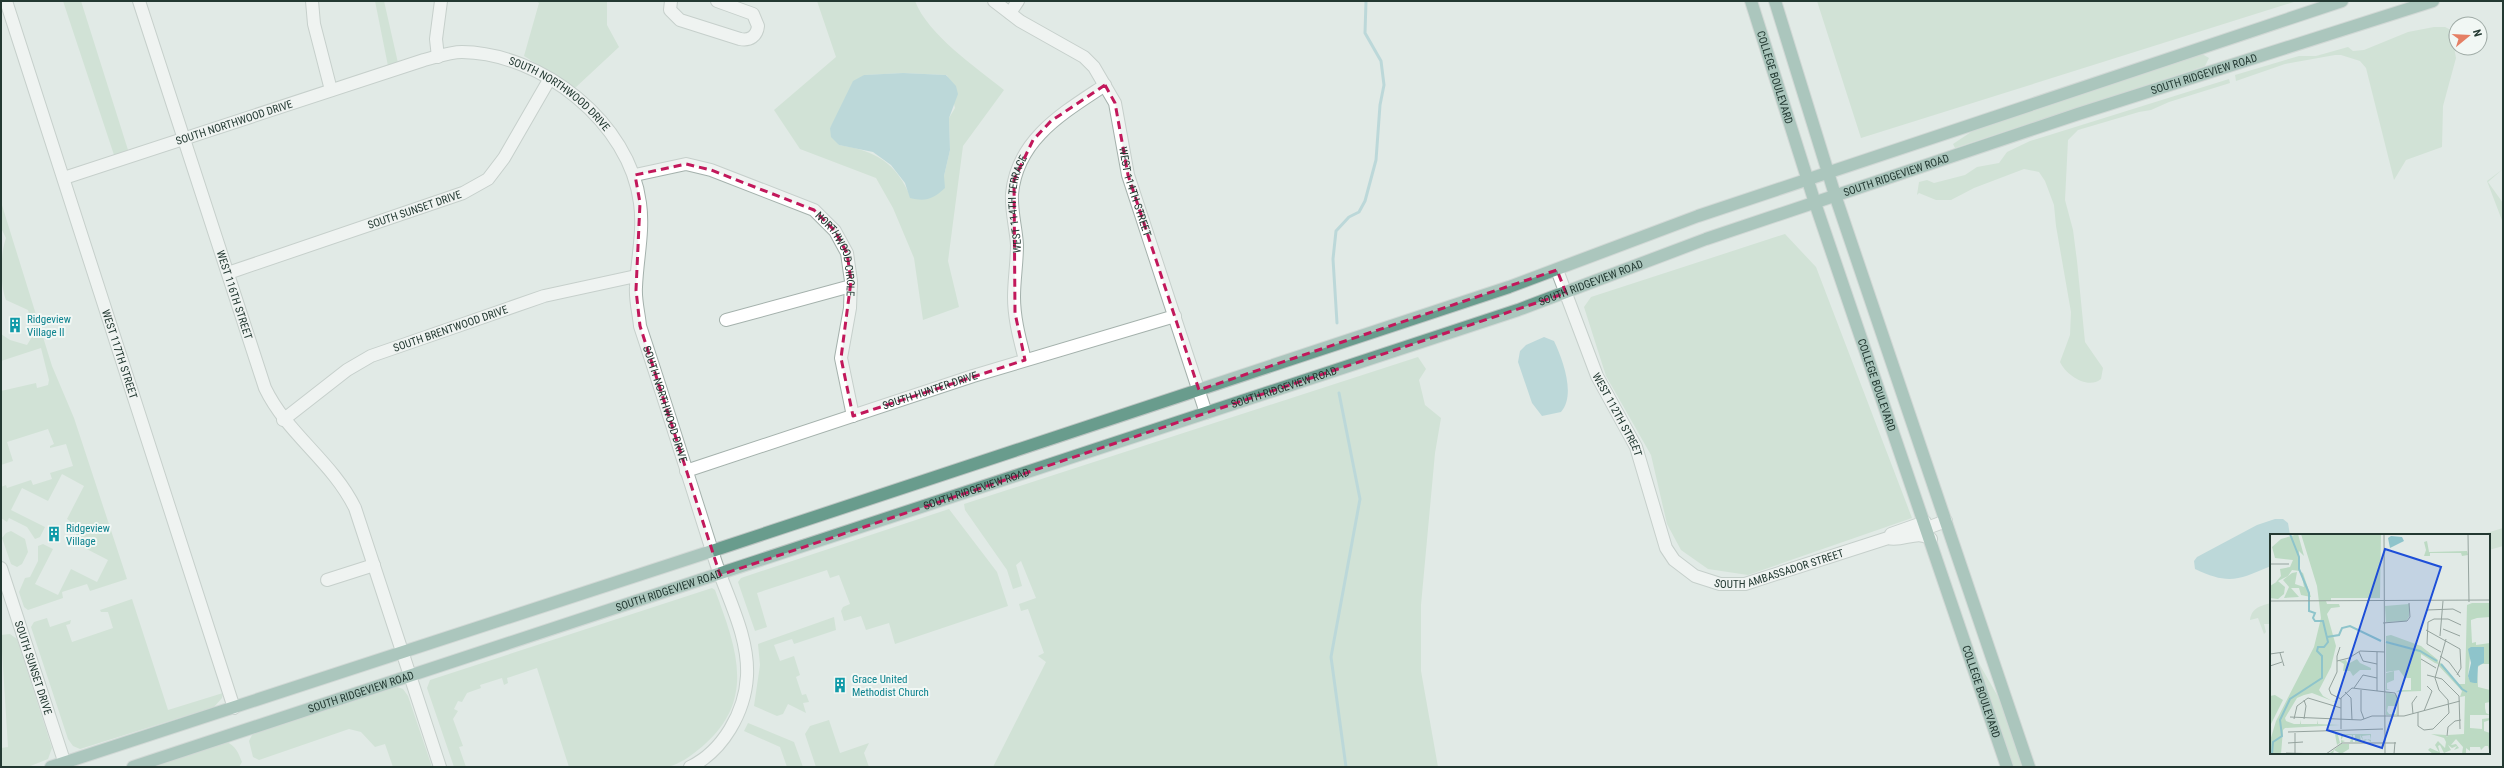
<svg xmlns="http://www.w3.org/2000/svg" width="2504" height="768" viewBox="0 0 2504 768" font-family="'Roboto Condensed',sans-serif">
  <rect width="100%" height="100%" fill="#e1eae6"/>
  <path fill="#bcdac3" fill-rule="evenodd" d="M63 1H81L128 150 114 155Z
    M375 1H384L398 63 388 66Z
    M536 1H607V25L619 47 575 88 524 56 539 3Z
    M817 1H915C928 35 976 67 1004 90L963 146 948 261 959 307 923 320 914 258 893 208 876 178 800 149 774 110 836 57ZM903 73 947 75 955 108 949 118 950 150 944 176 911 198C896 162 876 151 839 145L830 128 864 75Z
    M1817 1H2297L1861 138Z
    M2434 27H2445L2451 30 2456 58 2443 106 2442 147 2406 160 2394 180 2366 68 2360 61 2341 55H2335L2285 64 2236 81 2235 75 2299 56H2316L2348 47 2353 51 2364 50 2408 32Z
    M2202 54 2209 58 2205 66 1955 148 1953 144 1974 130Z
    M2229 79 2230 83 2169 102 2151 110 2139 112 2078 130 2068 140 2065 200 2073 230 2077 261 2085 342 2103 368 2101 379C2088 390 2066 375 2060 362L2070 335 2071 312 2056 226 2054 205 2045 181 2039 172 2024 169 1974 188 1951 200H1936L1919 193 1917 195 1919 182 1927 180 1934 183 1965 175 1977 167 1999 163 2007 152 2030 141Z
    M2503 169 2488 182 2503 203V223L2487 181Z
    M1 202 52 366 74 418 127 579 90 591 87 584 62 592 63 598 28 610 24 607 19 592 25 578 30 577 38 561V546L43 544 53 549 35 584 58 595 71 569 97 582 108 560 75 543C78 534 75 524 67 519L84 486 62 474 48 501 22 488 11 510 45 527 40 537 35 539 27 527 9 518 7 522 1 518V487L6 485 7 488 31 480 33 485 52 479 50 473 73 466 66 444 50 448V446L54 444 48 429 7 442 13 461 1 465V391L36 383 37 388 48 385 49 380 41 348 1 361V334L10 340 27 345 35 332 28 310 6 300C0 284 0 255 6 238L1 228Z
    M1785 234 1816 267 1912 518 1748 575 1708 569 1681 550 1667 524 1651 455 1606 376 1584 307 1591 297Z
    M1418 357 1426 369 1419 380 1425 405 1441 418 1435 453 1421 605V671L1438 767H993L1046 662 1038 656 1044 653 1028 609 1021 611 1019 604 1036 598 1021 561 1016 565 1022 586 1013 589 1007 570 965 510 964 504Z
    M949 509 997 572 1008 606 895 644 889 623 866 630 861 616 844 621 841 611 843 607 850 604 839 575 830 578 827 570 757 593 767 627 755 631 738 582 741 578Z
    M2503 528V546L2489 550V535H2480Z
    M11 531 25 539 28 552 22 564 17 567 11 564 2 538 6 533Z
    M712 588 715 590C735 645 757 698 705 744 695 753 680 765 666 767 657 768 646 767 636 767 614 767 591 767 569 767L537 668 507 678 508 683 504 685 502 678 480 685 481 688 467 693 462 702 458 701 454 709 458 711 453 719 463 746 459 747 466 767H454L427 688 430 680Z
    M132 599 168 710 223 693 222 698 214 707 80 749 73 746 68 739 31 627 34 622 47 618 50 627 71 620 70 624 66 625 72 642 113 628 108 612H101L100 610Z
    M2271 603V624H2264L2266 632 2264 634 2258 618 2250 620C2252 607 2261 606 2271 603Z
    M834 617 836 630 794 644 792 639 774 645 780 661 794 656 800 675 796 677 802 695 806 694 809 702 803 703 806 713 788 704 783 714 777 716 754 706 760 665 758 644Z
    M10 634 17 639 52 748 48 759 28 767H1V748L8 747 1 635Z
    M1972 651 2001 702 2023 767H2014L2006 751Z
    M395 686 403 689 408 696 432 767H393L385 744 375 747 361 732 349 729 259 760 253 757 249 741 254 731Z
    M829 720 840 753 869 743 864 753 869 767H816L805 734 810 726Z
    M748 723 794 742 803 767H787L780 747 744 731Z
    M225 741C236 746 238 752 242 762L239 767H148Z"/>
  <path fill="#8ec4cb" d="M903 73 946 75 956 86 958 94 949 118 950 150 944 176 945 188C933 199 926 202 910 198L905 183 891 165 873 152 839 145 831 137 830 128 853 81 864 75Z
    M1544 337 1554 341C1563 360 1576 395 1561 412L1542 416 1532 403 1518 362 1520 351 1526 345Z
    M2275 519H2283L2288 523 2290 535H2271V566C2238 580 2229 585 2195 569L2194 561 2197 557 2257 525Z"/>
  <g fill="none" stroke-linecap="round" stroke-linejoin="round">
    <path stroke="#8ec4cb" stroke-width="3" d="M1337 323 1333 259 1336 231 1349 217 1359 212 1365 201 1376 160 1380 105 1384 85 1381 61 1365 33 1366 1
      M1339 393 1360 499 1331 657 1346 767"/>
    <g stroke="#a4b1ac" stroke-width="14">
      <g id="minor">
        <path id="s1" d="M6 1 234 708"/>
        <path id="s2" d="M139 1 265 388C287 434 332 461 355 508L440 767"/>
        <path d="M312 1 314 24 331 90"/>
        <path d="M671 1 670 10 680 20 740 39C750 41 757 36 758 26L753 14 717 1"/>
        <path id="s3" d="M994 1 1020 21 1084 57 1094 67 1115 103 1128 175 1206 413"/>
        <path d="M1010 13 1018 1"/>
        <path d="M438 57 436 39 441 1"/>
        <path id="s4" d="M635 175 686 164 711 170 814 210 835 231 847 253 851 281 850 308 841 358 853 416"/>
        <path id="s5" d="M64 178 424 60C436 57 450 52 462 52 542 53 630 123 640 203 644 231 637 259 636 287 635 300 639 314 640 326 666 404 690 482 715 560 727 597 749 636 747 676 745 712 723 751 690 767"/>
        <path id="s6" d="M1557 270 1597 376 1636 447 1666 548 1674 560 1695 576 1720 584H1745L1888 538C1903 542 1917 529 1931 539"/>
        <path id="s7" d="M228 273 463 193 488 179 504 158 549 80"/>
        <path d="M726 320 851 286"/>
        <path id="s8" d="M1025 360C1020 340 1014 319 1014 297 1014 280 1017 263 1017 245 1016 228 1011 211 1012 194 1017 139 1063 113 1105 85"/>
        <path id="s9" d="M283 420 347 370 371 356 544 296 636 276"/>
        <path id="s10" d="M686 471 973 376 1175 316"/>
        <path d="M1927 528 1946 521"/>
        <path d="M1891 534 1925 522"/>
        <path id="s11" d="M1 568 66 767"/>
        <path d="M327 580 374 565"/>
      </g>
    </g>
    <g stroke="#bdc4c2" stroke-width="14">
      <g id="major">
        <path id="s12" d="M1751 1 1815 203 2007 767"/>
        <path d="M1775 1 1835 195 2029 767"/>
        <path d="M51 767 712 551 1509 287 1698 216 2342 1"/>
        <path id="s13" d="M133 767 1518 310 1706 239 2078 114 2433 1"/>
      </g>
    </g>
    <use href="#minor" stroke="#fff" stroke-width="12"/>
    <use href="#major" stroke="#699c8d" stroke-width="12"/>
  </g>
  <path d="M0 0H2504V768H0ZM1105 85 1115 103 1128 175 1199 390 1557 270 1566 293 720 575 640 326 636 290 640 203 635 175 686 164 711 170 814 210 835 231 847 253 851 281 841 358 853 416 1025 360 1015 313 1014 180 1033 140 1051 121Z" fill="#e1eae6" fill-opacity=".55" fill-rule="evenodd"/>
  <path fill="none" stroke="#c2185b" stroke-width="3" stroke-dasharray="8 5" stroke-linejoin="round" d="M1105 85 1115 103 1128 175 1199 390 1557 270 1566 293 720 575 640 326 636 290 640 203 635 175 686 164 711 170 814 210 835 231 847 253 851 281 841 358 853 416 1025 360 1015 313 1014 180 1033 140 1051 121Z"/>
  <defs>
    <g id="building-bare" transform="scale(1.2)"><path d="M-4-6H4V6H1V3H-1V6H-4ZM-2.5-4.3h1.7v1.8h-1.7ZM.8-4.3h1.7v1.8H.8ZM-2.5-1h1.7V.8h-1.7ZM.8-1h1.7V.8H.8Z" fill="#0f9aa8" stroke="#f1f7f4" stroke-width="2.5" paint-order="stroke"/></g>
  </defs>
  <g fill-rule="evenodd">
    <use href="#building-bare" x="15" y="325"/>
    <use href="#building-bare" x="54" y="534"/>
    <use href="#building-bare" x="840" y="685"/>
  </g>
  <g text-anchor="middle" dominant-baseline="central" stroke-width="4" stroke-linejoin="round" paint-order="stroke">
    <g font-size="11" fill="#233932" stroke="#f1f7f4">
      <text stroke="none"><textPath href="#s13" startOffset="2184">SOUTH RIDGEVIEW ROAD</textPath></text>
      <text stroke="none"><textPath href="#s12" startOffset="80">COLLEGE BOULEVARD</textPath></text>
      <text stroke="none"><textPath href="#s5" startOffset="527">SOUTH NORTHWOOD DRIVE</textPath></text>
      <text stroke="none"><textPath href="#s5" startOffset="179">SOUTH NORTHWOOD DRIVE</textPath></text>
      <text stroke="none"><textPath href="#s13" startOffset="1860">SOUTH RIDGEVIEW ROAD</textPath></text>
      <text stroke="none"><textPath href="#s3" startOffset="253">WEST 114TH STREET</textPath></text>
      <text stroke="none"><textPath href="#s8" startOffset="158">WEST 114TH TERRACE</textPath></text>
      <text stroke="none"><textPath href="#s7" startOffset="197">SOUTH SUNSET DRIVE</textPath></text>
      <text stroke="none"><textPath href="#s4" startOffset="240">NORTHWOOD CIRCLE</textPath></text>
      <text stroke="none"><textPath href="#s13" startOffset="1536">SOUTH RIDGEVIEW ROAD</textPath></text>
      <text stroke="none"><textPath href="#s2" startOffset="309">WEST 116TH STREET</textPath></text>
      <text stroke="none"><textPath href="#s9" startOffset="193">SOUTH BRENTWOOD DRIVE</textPath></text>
      <text stroke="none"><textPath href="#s1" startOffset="371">WEST 117TH STREET</textPath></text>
      <text stroke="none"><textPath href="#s12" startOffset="404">COLLEGE BOULEVARD</textPath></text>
      <text stroke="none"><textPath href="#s13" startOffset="1212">SOUTH RIDGEVIEW ROAD</textPath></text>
      <text stroke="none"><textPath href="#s10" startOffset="257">SOUTH HUNTER DRIVE</textPath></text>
      <text stroke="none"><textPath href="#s5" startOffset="875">SOUTH NORTHWOOD DRIVE</textPath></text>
      <text stroke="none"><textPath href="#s6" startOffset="157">WEST 112TH STREET</textPath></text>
      <text stroke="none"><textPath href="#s13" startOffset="888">SOUTH RIDGEVIEW ROAD</textPath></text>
      <text stroke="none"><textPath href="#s6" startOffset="428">SOUTH AMBASSADOR STREET</textPath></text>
      <text stroke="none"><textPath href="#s13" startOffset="564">SOUTH RIDGEVIEW ROAD</textPath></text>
      <text stroke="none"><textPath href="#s11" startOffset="105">SOUTH SUNSET DRIVE</textPath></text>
      <text stroke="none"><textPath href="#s12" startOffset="728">COLLEGE BOULEVARD</textPath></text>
      <text stroke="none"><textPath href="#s13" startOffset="240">SOUTH RIDGEVIEW ROAD</textPath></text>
    </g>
    <g font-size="11" fill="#0d838f" stroke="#f1f7f4" text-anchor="start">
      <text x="27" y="319">Ridgeview<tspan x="27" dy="13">Village II</tspan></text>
      <text x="66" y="528">Ridgeview<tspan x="66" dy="13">Village</tspan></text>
      <text x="852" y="679">Grace United<tspan x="852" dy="13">Methodist Church</tspan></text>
    </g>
  </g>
  <g transform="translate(2270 534)">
    <rect width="220" height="220" fill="#e1eae6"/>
    <path d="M28 0 34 22 29 17 30 37 22 36 18 42 6 48 11 42 10 35 20 33 23 26 5 24 2 13 11 5ZM31 0H111L110 64H61V67H56L57 70H69L70 73 61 74 57 80 66 112 61 133 49 156 53 162 64 168 66 164 65 168 70 169 65 168 42 159 34 161 27 164 15 184 16 187 24 190H30L31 186V190H47L48 186V190L70 191 15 194 13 196 11 220H0V207L6 187 44 113 51 84 47 52ZM157 7 159 18 197 17 198 21 192 22 191 19H160V22H154L156 16 154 8ZM27 38 25 50 34 53 31 38 33 39 41 63 31 61 29 54H21L29 63 14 64 19 53 13 46 22 39ZM8 47 15 53 14 60 8 65 0 64V52ZM202 69H220V83L207 84 201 86V89L202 109 206 108V111L220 109V130H211L207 134 208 153 220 156V168L215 169V174L216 179 220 181H200V194L212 195V185L220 184V186L214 188V197L220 199V220L218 212H215L211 216 210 213H200V217L196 214V220H192L193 213 186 205 181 211 186 210 189 214 184 216 187 212 182 214 178 211 181 216 174 219 170 211 168 212 170 219 163 220 158 216 160 214 169 218 165 211 168 207 175 214 176 208 174 204 161 200 176 201 177 203 178 201 194 200 195 162 190 163 192 157 168 131 169 127 183 144 189 150H195L197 71ZM201 113 214 114V129L207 132 205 149 200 147 198 142ZM139 70V83L136 87 116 88 115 72ZM121 101 151 112 168 126V130L165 129 151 120V157L126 158 129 156H141V144H135L129 136 116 138V102ZM87 125 90 129 101 134V136H90L83 142 80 137H73L74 130 69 127 76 126 78 130ZM124 137V146L117 149V155L120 156H116V139ZM116 158 127 161V172H118L117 177 119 180H126L127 173V181H116ZM5 161 13 166 0 192V162ZM65 200H101V208L97 205 101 206 100 201 92 202 93 206 97 205 94 208 90 201 91 208H85V201H83V208H80L82 201H74L71 206 75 207 71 209V201H68L70 209 67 211ZM71 210H79V215L71 220 64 216 63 220 60 219Z" fill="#bcdac3" fill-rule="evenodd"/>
    <path d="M121 2 132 3 134 7 120 14 118 4ZM201 113H214V129L208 132 207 149H204L200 148 198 142 201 129 198 115Z" fill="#8ec4cb"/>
    <path fill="none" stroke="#8ec4cb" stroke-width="2" d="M57 103 69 101 72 94 80 92 111 107M116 108 150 117 167 127M171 130 192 155 197 158M2 220 3 208 12 202 10 186 20 165 52 144V122L47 117 48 113H54L58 108 53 87H45L43 84 45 79 39 77V59L29 35V23L20 0"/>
    <path fill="none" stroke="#95a39e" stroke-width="1" d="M114 0 115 220M198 0 199 68M0 30H19M0 67 220 66M157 76 183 75 191 79M113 89 137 87 140 83 139 69M173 95 190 102M156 96 190 115 191 134 187 141M170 102 173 67M70 113 67 122V138L59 155 61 160 71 165M89 118 93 127 107 130M171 118 157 110 158 88 164 85H178L191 91M10 119 14 132M0 120 14 118M170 122 179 128 190 143M151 125 166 134M67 127 79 124 90 117 115 118M0 132 12 128M157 141 172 145 189 162 190 195M84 154 93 141 107 144M91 156V177L94 185M107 157V118M75 158 81 164 82 186M34 166 36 172 34 185M154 177 162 157 157 152M148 178V192L154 196 163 195 179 179 178 166 169 156 165 144 176 105M143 180 142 169 147 162M20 183 91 186 102 182H134L190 167M24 185 27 172 38 164 71 174M71 195V164L82 154 125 159 128 166V182M18 198 113 195M177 202 178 193 185 187 191 186M18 209 33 208M16 219 52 220M25 219V199M56 220 72 209H126M124 220 125 208"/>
    <path fill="#1d4ed8" fill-opacity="0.15" stroke="#1d4ed8" stroke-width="2" d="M115 15 171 33 112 214 57 196Z"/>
    <rect width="220" height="220" fill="none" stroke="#233932" stroke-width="2"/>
  </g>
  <rect width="2504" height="768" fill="none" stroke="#233932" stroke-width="4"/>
  <g transform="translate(2468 36) rotate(72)"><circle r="19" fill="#f1f7f4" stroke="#9faba6"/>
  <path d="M0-3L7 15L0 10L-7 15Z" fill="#e57f64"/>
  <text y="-6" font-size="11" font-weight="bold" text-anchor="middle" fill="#233932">N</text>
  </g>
</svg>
